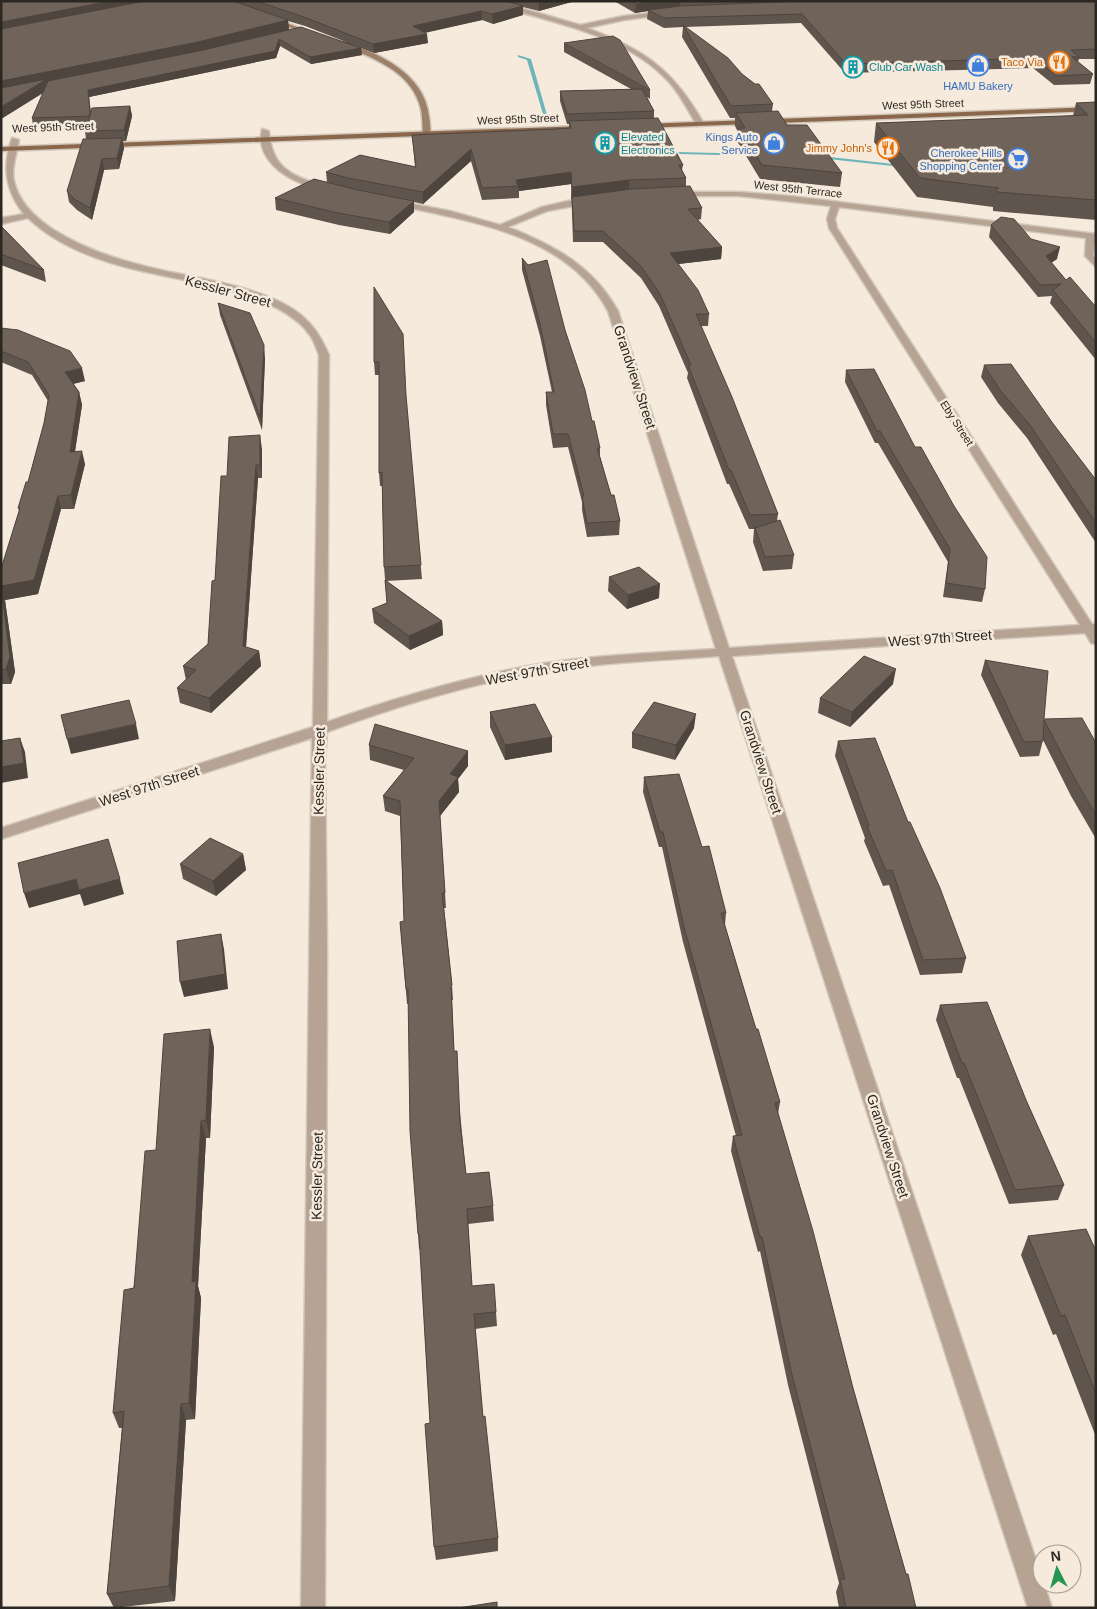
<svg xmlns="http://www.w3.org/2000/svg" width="1097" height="1609" viewBox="0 0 1097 1609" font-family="Arial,sans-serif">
  <rect width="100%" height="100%" fill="#f5eadc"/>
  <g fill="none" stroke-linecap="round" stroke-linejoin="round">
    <path fill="#6eb5ba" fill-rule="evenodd" d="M518 55 531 59 547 115 543 114 527 60 518 57Z
      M678 152 758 154 760 155 758 156 680 154Z
      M821 156 902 165 904 166 902 167 819 158V157Z"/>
    <g stroke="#d1c7bb" stroke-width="3">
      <path id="street" d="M486 1H497L580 25 624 16 670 11 668 14 624 20 587 28C645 50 673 69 704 124L697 126C688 110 680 94 668 81 636 46 587 31 544 19 526 13 503 10 486 1Z
        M262 129 269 131C272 171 295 177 329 187V191C322 192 313 188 306 185 283 177 255 158 262 129Z
        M12 138 19 140C17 153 11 168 14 181 19 203 36 218 54 230 86 250 121 261 157 269 199 279 267 287 301 315 315 327 322 339 329 355L327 722C392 699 460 679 528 666 590 655 653 653 716 649L608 311C566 233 470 222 392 204V200L450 211 500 225 542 207 568 201 595 198V202L547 211 508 227C555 246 593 266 618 311L729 648 1080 625 829 228 827 219 831 206 739 196H672V192H739L791 196 1096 234 1093 256 1096 258V267L1085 256 1086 238 839 207 835 219 837 228 1092 624H1096V644L1091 643 1085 633 732 656 1042 1578V1584H1044L1052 1608H1028L719 656C655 661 591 663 529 674 460 687 392 708 327 732L325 761 327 953 325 1608H301L312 738 1 839V828L313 727 319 355C316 348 314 340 309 334 278 291 183 282 133 269 96 260 56 245 28 218L1 224V218L24 214C5 191 2 166 12 138Z"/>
    </g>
    <g stroke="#d1c7bb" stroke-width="3">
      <path id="secondary" d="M268 18H272L317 34 312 35 268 20Z
        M343 42C380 53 424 74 429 116 430 123 431 130 430 136L423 134C422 124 423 113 419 103 408 70 371 57 341 45L340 44Z"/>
    </g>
    <g stroke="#d1c7bb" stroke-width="3">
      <path id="primary" d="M1096 107V111L642 128 638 126 642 124Z
        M582 126H585V130L1 151V147Z"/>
    </g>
    <use href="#street" fill="#b7a394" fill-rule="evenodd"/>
    <use href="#secondary" fill="#9d8069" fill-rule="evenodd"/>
    <use href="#primary" fill="#8a674a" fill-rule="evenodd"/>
  </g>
  <path fill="#60554d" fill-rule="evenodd" d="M1 1H575L539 11 523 7V15L493 24 482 20 425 33 428 43 374 53 361 48 362 55 311 64 280 46 276 58 89 97 91 112 130 106 132 116 126 141H123L124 148 119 169 104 170 92 220 77 210 69 202 67 191 86 139 85 131 87 124 33 126 32 118 43 93 1 119ZM288 21 305 26 346 42 289 30Z
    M614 1H1096V59H1079L1078 62 1093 74 1090 84 1054 85 1033 68 845 73 801 23 685 27 742 74 773 104 772 111 842 173 840 187 760 179 737 141 738 132 735 126V118H730L682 37 683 27 664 28 647 19 648 11 635 13Z
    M564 43 650 90V99L647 97 654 111V118L683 165 682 170 686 178V187L702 208 701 219 698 220 722 247 721 259 678 264 709 314 708 326H701L778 514 777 521 794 555 792 569 763 571 753 542 754 529H749L729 484H727L687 378 688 373 659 306 641 278 603 242H573L571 184 519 191V198L482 200 471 161 423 204 414 202V212L390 234 339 225 276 210 275 198 327 182 326 172 415 167 412 135 556 129 569 128V124H567L560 101V91L631 89 564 52Z
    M1096 102V220L993 211V207L917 197 874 142 876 123 1073 116 1076 103Z
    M991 225 1031 239 1057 259 1051 263 1066 280 1096 307V360L1050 303 1052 296 1038 297 989 237Z
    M1 226 44 270 46 282 1 265Z
    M522 258 565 330 600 448V456L611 495 620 521 619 535 587 537 582 510V502L568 447 553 448 546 405V392H552L540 336 522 270Z
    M374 287 406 402 422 579 386 581 442 621 443 635 410 650 374 623 372 609 387 603 384 567 382 486H380L379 473V375H375L374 362Z
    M218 303 265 358 262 430 220 315Z
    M1 328 85 381 73 384 79 392 82 405 75 451 85 464 74 509H61L38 594 5 600 15 672 11 684H1V569L19 511 18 508 28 482 44 423 48 401 32 375 1 362Z
    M984 365 1054 425 1096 480V543L1027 438 998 403 981 377Z
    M846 370 985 589 982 602 943 597 948 562 878 443H875L845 382Z
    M262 449V478H258L246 647 259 651 261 666 211 713 180 703 177 688 186 680 183 666 208 644 227 476Z
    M609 577 659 598 627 609 608 591Z
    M985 660 1044 719 1096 743V839L1071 796 1043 740 1039 756 1020 757 981 675Z
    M893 684 850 727 818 713 820 698Z
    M490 712 552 737V752L505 760 490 727Z
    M694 728 675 760 632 748V733Z
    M838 741 908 822 966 958 962 973 920 975 889 885 883 886 864 841 865 838 835 756Z
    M369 745 468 751V766L458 779 459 792 440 816 446 908H444L452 985 453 1000H452L454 1051 466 1174 493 1206 494 1221 468 1224 472 1286 496 1312 497 1326 475 1329 483 1417 498 1538V1551L436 1560 434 1547 430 1423 420 1249H419L418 1234 409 1004H407L400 922 404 921 400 816 385 811 383 796 404 770 370 760Z
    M644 777 702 847 726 913 725 925 756 1029 780 1102 778 1114 853 1388 916 1608H839L836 1592 839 1583 788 1385 760 1251 758 1252 731 1151 733 1136H736L683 942 662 847H659L643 792Z
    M243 854 246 870 216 896 183 879 180 864Z
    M940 1005 1026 1100 1064 1185 1058 1200 1009 1204 959 1078H957L936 1020Z
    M214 1047 210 1138H206L198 1286 201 1298 195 1419 186 1420 175 1601 114 1608 107 1594 122 1428H119L113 1413 156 1150Z
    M1028 1236 1096 1251V1437L1056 1334 1053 1335 1021 1255Z"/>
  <path fill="#4e453f" d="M111 1H158L1 32V22Z
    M542 1H575L539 11V2Z
    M655 1H680V7L648 10V11L635 13 636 4Z
    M523 6V15L493 24 492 14Z
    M481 11 482 20 413 35V26Z
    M288 20 289 30 200 51 47 82 49 89 1 119V81Z
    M427 34 428 43 374 53 373 44Z
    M279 39 280 46 276 58 89 97 92 124 88 90Z
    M361 48 362 55 311 64 310 57Z
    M130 106 132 116 126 141 124 130Z
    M122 138 124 148 119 169 117 158Z
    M471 149V161L423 204V192Z
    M102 159 104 170 92 220 90 208Z
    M571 172V184L519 191 518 186 516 180Z
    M629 180V192L571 199 572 187Z
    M414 201V212L390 234 389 222Z
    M722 247 721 259 670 265V253Z
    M1060 247 1057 259 1043 268 1046 256Z
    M264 345 265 358 262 430 260 417Z
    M82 368 85 381 68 385 65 372Z
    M79 392 82 405 73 465 70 452Z
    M260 435 262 449V478L260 465Z
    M82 451 85 464 74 509 71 495Z
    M256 465 258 478 245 661 243 646Z
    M58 496 61 509 38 594 5 600 15 672 11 684 6 669 1 586Z
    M660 584 659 598 627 609 628 595Z
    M442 621 443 635 410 650 409 636Z
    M259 651 261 666 211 713 209 698Z
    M896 669 893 684 850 727 852 712Z
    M696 714 694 728 675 760 676 745Z
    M136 724 139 739 71 754 67 739Z
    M552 737V752L505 760V745Z
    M20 738 25 752 28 778 1 783V767Z
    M468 751V766L458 779 459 792 440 816 446 908 439 801 450 774Z
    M243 854 246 870 216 896 213 881Z
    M76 879H120L124 894 84 906 80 894 29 908 24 893Z
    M221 934 224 949 228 989 184 997 180 982Z
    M210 1029 214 1047 210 1138 206 1120Z
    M201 1121 206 1138 198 1286 201 1298 195 1419 189 1403 192 1282Z
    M181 1404 186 1420 175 1601 169 1586Z"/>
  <path fill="#70635a" stroke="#4e453f" d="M1 1H111L1 22Z
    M145 1H233L288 20 198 42 1 81V29Z
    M256 1H506L523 6 492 14 481 11 413 26 427 34 373 44 304 17Z
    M631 1H655L636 4Z
    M800 1H1096V49L1071 50 1079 57H1072L1093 74 1056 76 1035 58 846 64 802 14 664 18 648 10 681 6Z
    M683 25 728 58 742 74 755 84H759L773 104 731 106Z
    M301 27 361 48 310 57 279 39 275 51 88 90 90 113V116L32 118 48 81 199 51Z
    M613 36 620 40 650 90 564 43Z
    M47 79 1 107V88Z
    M642 89 654 111 567 114 560 91Z
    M1096 102V200L997 192 996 189 999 188 920 178 876 123 1088 115 1076 103Z
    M130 106 124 130 85 131 92 108Z
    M778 111 787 125H807L842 173 762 165 739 128H745L736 113Z
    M658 118 683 165H679L686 178 629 180 572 187 571 172 516 180 518 186 482 188 471 149 423 192 348 178 326 172 360 155 416 167 412 135 556 129 571 128 569 121Z
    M122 138 117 158 102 159 90 208 74 199 67 191 83 139Z
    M314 179 358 190 414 201 389 222 338 213 275 198Z
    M690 186 702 208 688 209 722 247 670 253 698 290 709 314H696L732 397 778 514 750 515 731 470H729L688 365H691L660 294 641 266 603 231H574L572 197 632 189Z
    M1001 217 1014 219 1031 239 1060 247 1046 256 1066 280 1070 277 1096 307V343L1053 290 1061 284 1040 285 991 225Z
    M1 226 44 270 1 254Z
    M522 258 528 265 547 260 565 330 585 390 592 421H594L600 448H597L611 495H614L620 521 587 523 582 496H584L568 434H553L546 392H554L540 324Z
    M374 287 403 334 406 395 421 565 384 567 382 472 379 473V362H374Z
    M218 303 250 313 264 345 260 417Z
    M1 328 18 330 70 351 82 368 65 372 79 392 70 452 82 451 71 495 58 496 34 580 1 586V569L20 508H18L26 482H28L44 423 49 395 28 362 1 351Z
    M1011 364 1054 425 1096 480V523L1030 425 1000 390 984 365Z
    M874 369 915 447H921L954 506 987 557 985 589 946 583 950 549 880 431H877L846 370Z
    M260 435V465H256L243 646 259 651 209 698 177 688 196 670 183 666 208 644 212 581 215 580 221 476H227L229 437Z
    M780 520 794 555 765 557 755 528Z
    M639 567 660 584 628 595 609 577Z
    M385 580 442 621 409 636 372 609 387 603Z
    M1 587 10 657 6 669 1 670Z
    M864 656 896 669 852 712 820 698Z
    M985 660 1048 671 1044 719 1082 718 1096 743V815L1076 781 1044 720 1043 741 1024 742Z
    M129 700 136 724 67 739 61 715Z
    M654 702 696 714 676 745 632 733Z
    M535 704 552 737 505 745 490 712Z
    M375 724 468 751 450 774 458 777 439 801 445 893H442L452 985H451L454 1051H457L460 1122 466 1174 489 1172 493 1206 467 1209 472 1286 494 1284 496 1312 474 1314 483 1417 485 1416 498 1538 434 1547 425 1424 430 1423 419 1234H418L410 1131 408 989H406L400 922 404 921 400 801 383 796 414 758 369 745Z
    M20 738 24 763 1 767V741Z
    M875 738 908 822H910L940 888 966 958 923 960 892 870 886 871 867 826H869L838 741Z
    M679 774 702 847 709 846 726 913H721L756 1029H758L780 1102 775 1103 813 1231 853 1388 906 1574H908L916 1608H846L840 1579H845L791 1371 762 1237H760L733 1136 742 1135 684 927 663 832H660L644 777Z
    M210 838 243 854 213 881 180 864Z
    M108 839 120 879 79 890 76 879 24 893 18 863Z
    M221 934 225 974 180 982 177 941Z
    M987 1002 1026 1100 1064 1185 1015 1190 964 1063H962L940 1005Z
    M210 1029 206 1120 201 1121 192 1282 196 1281 189 1403 181 1404 169 1586 107 1594 124 1411 113 1413 124 1290 134 1288 145 1151 156 1150 164 1034Z
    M1086 1229 1096 1251V1394L1065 1315 1061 1316 1028 1236Z
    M497 1602V1608H458Z"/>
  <defs>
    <g id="restaurant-ring" transform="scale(1.125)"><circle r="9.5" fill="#f5eadc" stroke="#e8710a" stroke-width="1.5"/><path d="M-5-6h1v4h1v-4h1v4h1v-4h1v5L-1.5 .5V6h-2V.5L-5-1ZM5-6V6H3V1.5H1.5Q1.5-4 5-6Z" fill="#e8710a"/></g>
    <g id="shop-ring" transform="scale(1.125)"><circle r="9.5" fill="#f5eadc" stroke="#3f7fe0" stroke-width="1.5"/><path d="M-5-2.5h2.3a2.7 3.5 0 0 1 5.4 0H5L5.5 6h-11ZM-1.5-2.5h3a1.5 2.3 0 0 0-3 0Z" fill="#3f7fe0"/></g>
    <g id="building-ring" transform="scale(1.125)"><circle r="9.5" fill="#f5eadc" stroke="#0f9aa8" stroke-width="1.5"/><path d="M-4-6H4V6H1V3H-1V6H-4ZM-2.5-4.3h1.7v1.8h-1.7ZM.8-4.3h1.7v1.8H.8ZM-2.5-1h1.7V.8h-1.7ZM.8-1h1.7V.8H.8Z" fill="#0f9aa8"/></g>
    <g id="supermarket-ring" transform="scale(1.125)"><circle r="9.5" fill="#f5eadc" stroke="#3f7fe0" stroke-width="1.5"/><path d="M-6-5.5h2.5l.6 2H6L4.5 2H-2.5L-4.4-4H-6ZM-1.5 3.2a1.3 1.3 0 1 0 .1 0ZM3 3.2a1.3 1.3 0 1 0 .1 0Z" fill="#3f7fe0"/></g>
  </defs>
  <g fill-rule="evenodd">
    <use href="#restaurant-ring" x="1059" y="62"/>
    <use href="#shop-ring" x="978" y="65"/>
    <use href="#building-ring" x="853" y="67"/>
    <use href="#building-ring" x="605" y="143"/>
    <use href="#shop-ring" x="774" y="143"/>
    <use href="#restaurant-ring" x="888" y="148"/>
    <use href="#supermarket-ring" x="1018" y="159"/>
  </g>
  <g text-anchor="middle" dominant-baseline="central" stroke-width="5" stroke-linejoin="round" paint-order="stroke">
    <g font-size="11" fill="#c56008" stroke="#f5eadc" text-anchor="end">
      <text x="1043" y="62">Taco Via</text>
      <text x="872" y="148">Jimmy John's</text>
    </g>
    <g font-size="11" fill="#0d838f" stroke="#f5eadc" text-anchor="start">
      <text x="869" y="67">Club Car Wash</text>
      <text x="621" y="137">Elevated<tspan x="621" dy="13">Electronics</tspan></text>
    </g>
    <g font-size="11" fill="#366cbe" stroke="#f5eadc" text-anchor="end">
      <text x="978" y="86" text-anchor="middle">HAMU Bakery</text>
      <text x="758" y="137">Kings Auto<tspan x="758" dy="13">Service</tspan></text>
      <text x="1002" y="153">Cherokee Hills<tspan x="1002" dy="13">Shopping Center</tspan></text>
    </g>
    <g font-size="11" fill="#2b2722" stroke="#f5eadc">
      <text transform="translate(923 104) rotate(-2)">West 95th Street</text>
      <text transform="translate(518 119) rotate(-2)">West 95th Street</text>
      <text transform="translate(53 127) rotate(-2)">West 95th Street</text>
      <text transform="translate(798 189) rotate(6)">West 95th Terrace</text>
      <text transform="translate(957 423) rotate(57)">Eby Street</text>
    </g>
    <g font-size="14" fill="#2b2722" stroke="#f5eadc">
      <text transform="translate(228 291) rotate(15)">Kessler Street</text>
      <text transform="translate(635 377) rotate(72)">Grandview Street</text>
      <text transform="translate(940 638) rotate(-4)">West 97th Street</text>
      <text transform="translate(537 671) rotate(-10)">West 97th Street</text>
      <text transform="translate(761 762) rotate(72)">Grandview Street</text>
      <text transform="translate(319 771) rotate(-89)">Kessler Street</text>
      <text transform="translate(149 786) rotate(-18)">West 97th Street</text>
      <text transform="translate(888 1146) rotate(72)">Grandview Street</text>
      <text transform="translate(317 1176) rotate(-89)">Kessler Street</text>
    </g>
  </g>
  <rect width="1097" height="1609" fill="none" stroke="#2b2722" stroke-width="5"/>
  <g transform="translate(1057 1569) rotate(354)"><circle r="24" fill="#f5eadc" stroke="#a49c92"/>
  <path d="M0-4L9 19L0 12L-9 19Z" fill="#249651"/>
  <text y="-8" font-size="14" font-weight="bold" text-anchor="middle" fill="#2b2722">N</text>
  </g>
</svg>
